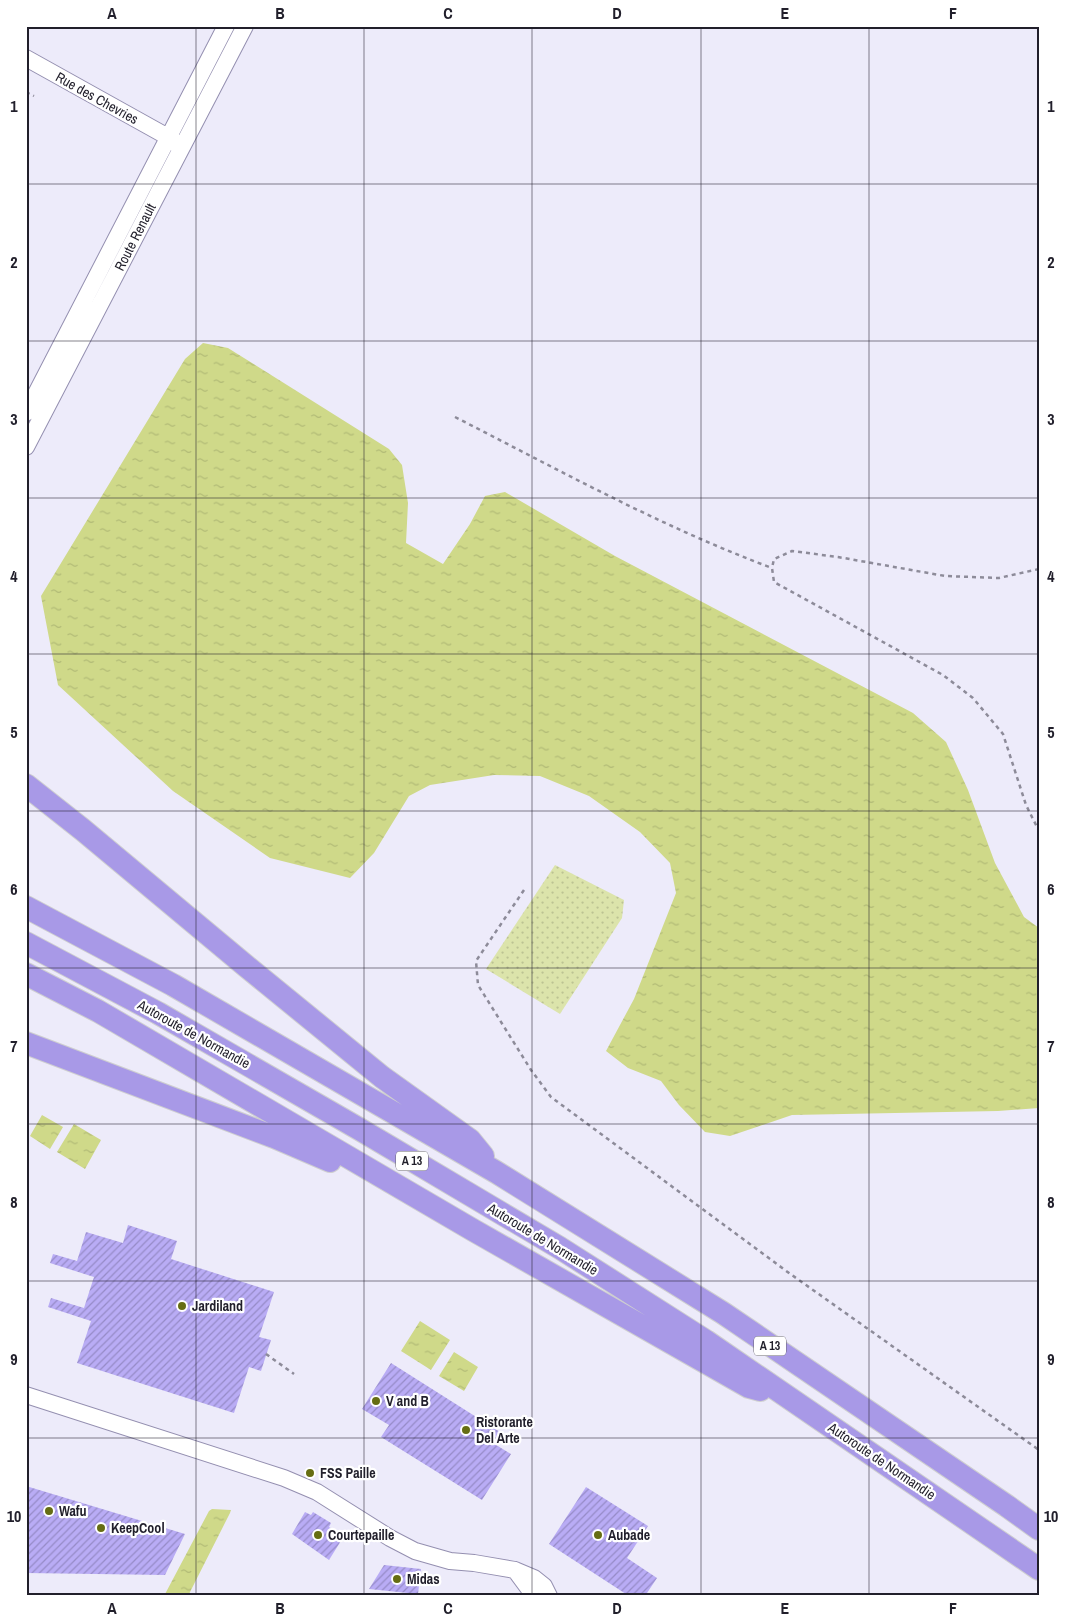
<svg xmlns="http://www.w3.org/2000/svg" width="1065" height="1622" viewBox="0 0 1065 1622" font-family="'Archivo Narrow',sans-serif">
  <defs>
    <pattern id="grass-dots" width="8" height="8" patternUnits="userSpaceOnUse" patternTransform="scale(1.25)"><rect width="8" height="8" fill="#dce4ab"/><path d="M2 2h.1M6 6h.1" fill="none" stroke="#bcc393" stroke-width="1.8" stroke-linecap="round"/></pattern>
    <pattern id="water-ripples" width="26" height="14" patternUnits="userSpaceOnUse" patternTransform="scale(1.25)"><rect width="26" height="14" fill="#cfd989"/><path d="M2 4q2-2 4 0t4 0M15 11q2-2 4 0t4 0" fill="none" stroke="#b1ba76"/></pattern>
    <pattern id="building-hatch" width="6" height="6" patternUnits="userSpaceOnUse" patternTransform="scale(1.25)"><rect width="6" height="6" fill="#b9acf5"/><path d="M-1 1l2-2M0 6l6-6M5 7l2-2" fill="none" stroke="#968bc7"/></pattern>
  </defs>
  <rect width="100%" height="100%" fill="#edebfa"/>
  <path fill="url(#grass-dots)" d="M555 865 624 900 622 918 560 1014 486 969Z"/>
  <path fill="url(#water-ripples)" d="M203 343 228 348 389 449 402 465 408 503 406 543 443 564 470 524 485 496 505 492 615 556 913 713 946 742 968 790 995 863 1024 917 1039 928V1108L998 1111 792 1115 730 1136 705 1132 679 1105 661 1081 628 1068 606 1051 634 999 676 893 670 863 640 832 589 796 540 776 494 775 430 785 409 796 374 853 350 878 270 858 173 791 58 685 41 596 185 359Z
    M42 1115 63 1127 50 1149 30 1136Z
    M74 1124 101 1140 85 1169 57 1152Z
    M420 1321 450 1340 431 1370 401 1351Z
    M454 1352 478 1367 464 1391 439 1376Z
    M212 1509 231 1510 230 1513 188 1596H164L209 1511Z"/>
  <path fill="url(#building-hatch)" d="M128 1225 177 1241 171 1259 274 1292 259 1337 271 1340 261 1371 249 1367 234 1413 77 1363 91 1321 48 1307 51 1298 84 1308 94 1277 50 1263 53 1254 77 1261 86 1232 123 1243Z
    M391 1363 500 1432 493 1443 511 1454 482 1500 381 1437 389 1425 362 1409Z
    M26 1486 185 1534 165 1575 26 1573Z
    M586 1487 648 1526 627 1558 657 1578 645 1596H629L549 1544Z
    M305 1512 311 1515 313 1512 331 1523 329 1527 344 1536 329 1560 292 1534Z
    M384 1565 421 1569 418 1594 369 1589Z"/>
  <g fill="none" stroke-linecap="round" stroke-linejoin="round">
    <g stroke="#948fb0" stroke-width="18">
      <path id="minor" d="M26 58 168 137 174 141 176 144
        M26 413 226 26
        M26 447 245 26
        M26 1395 284 1478 317 1492 390 1538 415 1551 450 1561 474 1563 515 1570 534 1578 544 1586 549 1596
        M515 1570 529 1589 531 1596"/>
    </g>
    <g stroke="#ceced0" stroke-width="24">
      <path id="highway" d="M26 785 83 830 246 966 382 1077 470 1140 483 1156
        M26 907 173 985 496 1172 723 1313 1007 1506 1039 1529
        M26 943 158 1013 361 1130 560 1248 706 1341 1039 1569
        M26 974 98 1011 473 1230 749 1387 760 1390
        M26 1043 274 1137 330 1161"/>
    </g>
    <path stroke="#8d8b99" stroke-width="2.5" stroke-dasharray="4 4" stroke-linecap="butt" d="M26 92 34 96
      M455 417C559 470 662 527 772 568
      M1039 569 999 578 945 576 838 557 792 551 774 559 772 568 774 582 943 675 973 698 1003 734 1026 805 1039 831
      M524 890 476 961 478 985 531 1070 551 1097 789 1273 1039 1450
      M266 1354 294 1374"/>
    <use href="#minor" stroke="#fff" stroke-width="16"/>
    <use href="#highway" stroke="#a899e7" stroke-width="22"/>
  </g>
  <path fill="none" stroke="#211f2b" stroke-width="1" stroke-opacity="0.55" d="M196 26V1596M364 26V1596M532 26V1596M701 26V1596M869 26V1596M26 184H1039M26 341H1039M26 498H1039M26 654H1039M26 811H1039M26 968H1039M26 1124H1039M26 1281H1039M26 1438H1039"/>
  <g fill="#666d13" stroke="#fff" stroke-width="2">
    <circle cx="182" cy="1306" r="5"/>
    <circle cx="376" cy="1401" r="5"/>
    <circle cx="466" cy="1430" r="5"/>
    <circle cx="310" cy="1473" r="5"/>
    <circle cx="49" cy="1511" r="5"/>
    <circle cx="101" cy="1528" r="5"/>
    <circle cx="318" cy="1535" r="5"/>
    <circle cx="598" cy="1535" r="5"/>
    <circle cx="397" cy="1579" r="5"/>
  </g>
  <g text-anchor="middle" dominant-baseline="central" stroke-width="4.5" stroke-linejoin="round" paint-order="stroke">
    <g fill="#fff" stroke="#64626b" stroke-width="1">
      <rect x="396" y="1151.5" width="32" height="19" rx="4"/>
      <rect x="754" y="1336.5" width="32" height="19" rx="4"/>
    </g>
    <g font-size="12" font-weight="bold" fill="#211f2b">
      <text x="412" y="1161">A 13</text>
      <text x="770" y="1346">A 13</text>
    </g>
    <g font-size="14" fill="#211f2b" stroke="#fff">
      <text transform="translate(97 98) rotate(29)">Rue des Chevries</text>
      <text transform="translate(135 237) rotate(-63)">Route Renault</text>
      <text transform="translate(194 1034) rotate(29)">Autoroute de Normandie</text>
      <text transform="translate(543 1239) rotate(31)">Autoroute de Normandie</text>
      <text transform="translate(882 1461) rotate(34)">Autoroute de Normandie</text>
    </g>
    <g font-size="14" font-weight="bold" fill="#211f2b" stroke="#fff" text-anchor="start">
      <text x="192" y="1306">Jardiland</text>
      <text x="386" y="1401">V and B</text>
      <text x="476" y="1422">Ristorante<tspan x="476" dy="16">Del Arte</tspan></text>
      <text x="320" y="1473">FSS Paille</text>
      <text x="59" y="1511">Wafu</text>
      <text x="111" y="1528">KeepCool</text>
      <text x="328" y="1535">Courtepaille</text>
      <text x="608" y="1535">Aubade</text>
      <text x="407" y="1579">Midas</text>
    </g>
  </g>
  <rect width="1065" height="1622" fill="none" stroke="#ffffff" stroke-width="55"/>
  <rect x="28" y="28" width="1010" height="1566" fill="none" stroke="#211f2b" stroke-width="2"/>
  <g font-size="16" text-anchor="middle" font-weight="bold" fill="#211f2b">
    <text x="112" y="19">A</text>
    <text x="280" y="19">B</text>
    <text x="448" y="19">C</text>
    <text x="617" y="19">D</text>
    <text x="785" y="19">E</text>
    <text x="953" y="19">F</text>
    <text x="14" y="112">1</text>
    <text x="1051" y="112">1</text>
    <text x="14" y="268">2</text>
    <text x="1051" y="268">2</text>
    <text x="14" y="425">3</text>
    <text x="1051" y="425">3</text>
    <text x="14" y="582">4</text>
    <text x="1051" y="582">4</text>
    <text x="14" y="738">5</text>
    <text x="1051" y="738">5</text>
    <text x="14" y="895">6</text>
    <text x="1051" y="895">6</text>
    <text x="14" y="1052">7</text>
    <text x="1051" y="1052">7</text>
    <text x="14" y="1208">8</text>
    <text x="1051" y="1208">8</text>
    <text x="14" y="1365">9</text>
    <text x="1051" y="1365">9</text>
    <text x="14" y="1522">10</text>
    <text x="1051" y="1522">10</text>
    <text x="112" y="1614">A</text>
    <text x="280" y="1614">B</text>
    <text x="448" y="1614">C</text>
    <text x="617" y="1614">D</text>
    <text x="785" y="1614">E</text>
    <text x="953" y="1614">F</text>
  </g>
</svg>
